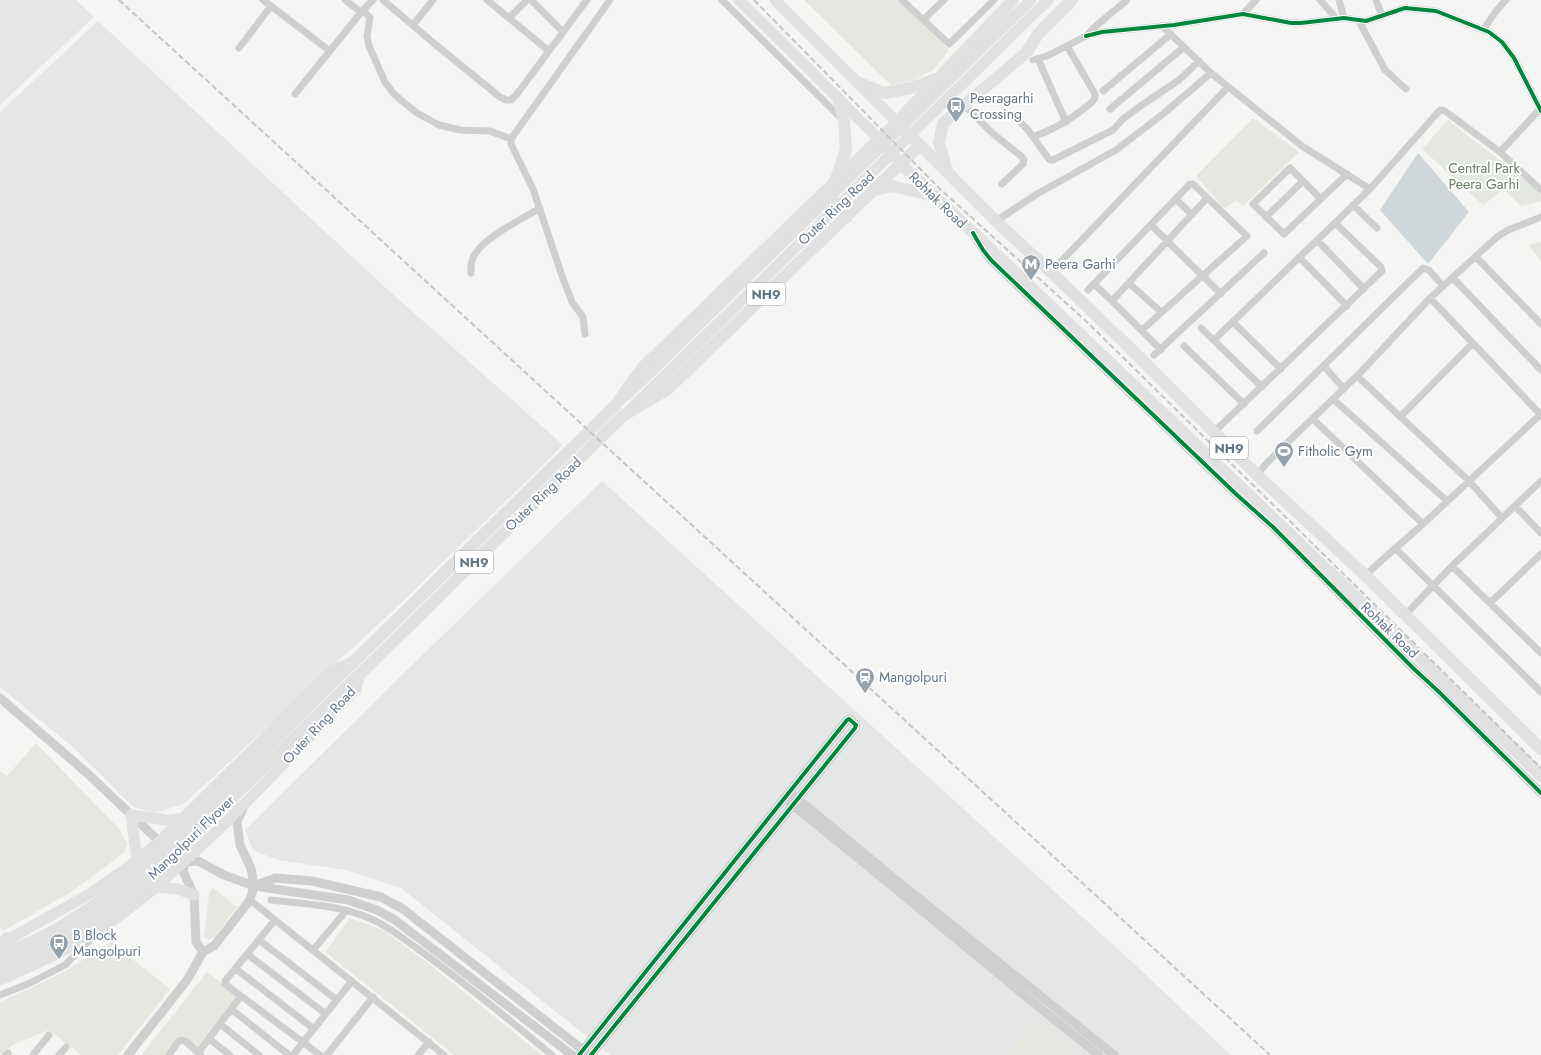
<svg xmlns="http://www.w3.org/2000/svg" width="1541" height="1055" viewBox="0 0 1541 1055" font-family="Jost,sans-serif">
  <rect width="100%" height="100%" fill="#f5f5f3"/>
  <path fill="#e5e7e6" d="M0 0H76L94 17 0 105Z
    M98 21 387 289 563 445 402 602 185 803 156 813 133 807 74 748 0 687V112Z
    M602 481 1131 961 1231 1055H610L401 888 346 870 278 860 253 850 245 830 406 671Z"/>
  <path fill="#e4e8e1" d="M804 0H898L949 50 933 70 912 81 891 85Z
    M1253 118 1299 152 1243 206 1236 201 1224 208 1196 176Z
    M1448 120 1541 192V201L1521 206 1503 189 1483 205 1422 149Z
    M1541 242V261L1528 245Z
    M36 743 120 830 127 844 124 853 71 892 3 931 0 927V771L7 776Z
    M212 888 215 889 237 907 214 937 209 939 205 938 204 935 209 894Z
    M350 918 383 930 428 963 542 1055H454L325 952Z
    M111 942 170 989 118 1055H81L49 1030 10 1046 3 1055H0V1002L62 973Z
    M207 972 238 996 198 1050 182 1036 167 1055H141Z
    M1035 1018 1081 1055H1006Z"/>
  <path fill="#cfd7da" d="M1418 153 1469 212 1428 264 1380 210Z"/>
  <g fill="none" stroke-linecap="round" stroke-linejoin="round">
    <path stroke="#ced0d0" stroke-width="7" d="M263 0 330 51
      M345 0 361 12
      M383 0 436 45 500 97 506 100H511L517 94 587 0
      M487 0 549 51
      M531 0 563 32
      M722 0 842 119
      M902 0 949 44 994 0
      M1320 0 1336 18
      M1339 0 1344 18
      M1376 0 1382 16
      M363 10 370 18 367 36 369 46 385 82 394 94 402 101 417 113 439 125 460 130 490 131 511 139
      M1243 14 1256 0
      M509 18 527 0
      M923 20 944 0
      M1359 21 1385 70 1406 89
      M413 25 433 0
      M1162 26 1211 73 1302 146 1370 189
      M1483 30 1497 10 1506 0
      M1086 36 1102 32 1174 25 1243 14 1291 23H1301L1344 18 1366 21 1405 8 1436 11 1489 32 1502 42 1514 58 1541 111
      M239 48 271 6
      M1038 59 1066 122
      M1033 60 1047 56 1086 36 1097 25 1127 0
      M1103 91 1171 34
      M295 94 363 10 373 0
      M964 105 991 132 1022 157 1024 160 1023 164 1002 184
      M1110 109 1184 47
      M1014 116 1028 130 1048 158 1050 160H1053L1113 130 1124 118 1142 105 1179 80 1199 61
      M1033 137C1057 128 1073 118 1092 102L1095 98V94L1067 46
      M1500 152 1541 108
      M1176 199 1192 215
      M1321 199 1290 168 1253 204 1284 234 1347 174
      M1353 205 1377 228
      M1266 217 1303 181
      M996 221 1037 194 1116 150 1163 114 1211 73
      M1151 225 1221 294
      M1317 240 1364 289
      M1299 257 1347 306
      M1476 257 1541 324
      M1051 272 1228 87
      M471 273C471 266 471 260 475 254 486 236 521 220 540 208
      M1453 278 1541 370
      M1129 283 1161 312
      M1094 284 1112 301
      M1088 290 1190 184H1193L1247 236 1142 330
      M1430 298 1541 415
      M1233 322 1281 369
      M1201 328 1262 387
      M585 334 583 317 572 302 562 276 533 189 511 144V139L610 0
      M1214 340 1370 189 1440 110 1445 111 1500 152 1541 190
      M1184 346 1244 404
      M1161 350 1112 301 1207 198
      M1154 355 1264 253
      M1324 366 1344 389
      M1357 376 1469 481 1502 518
      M1333 399 1447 501
      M1400 417 1473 343
      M1313 419 1423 524
      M1257 431 1423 268 1429 270 1443 286
      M1214 432 1382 271 1381 267 1335 223
      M1257 475 1266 464 1286 444 1360 373 1430 298 1497 237 1508 230 1541 217
      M1515 506 1541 533
      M1395 548 1541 692
      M1452 566 1541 653
      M1366 576 1373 568 1423 524 1541 414
      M1490 603 1541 554
      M1405 615 1452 566 1541 481
      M250 900 444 1055
      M271 900C303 904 339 905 369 918 387 925 402 938 418 949 464 982 508 1019 552 1055
      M275 920 225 981V984L320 1055
      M259 940 337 1000
      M313 950 346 911
      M247 954 326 1014
      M236 969 314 1029
      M0 995 28 984 65 965 92 938
      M231 1009 289 1055
      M220 1024 259 1055
      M209 1039 230 1055
      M198 1053 241 996
      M6 1055 8 1053
      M33 1055 49 1035
      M59 1055 66 1047
      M169 1055 178 1042 182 1040 185 1041 201 1055
      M293 1055 352 981
      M327 1055 373 997
      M418 1055 429 1042"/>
    <path stroke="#ced0d0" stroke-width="9" d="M977 240 991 260 1237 495 1273 527 1414 669 1438 691 1541 793
      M0 698 87 773 163 845
      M793 795 901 884 1114 1055
      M789 802 896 889 1040 1008 1099 1055
      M185 862 198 861 224 875 254 886 348 900 377 910 395 920 572 1055
      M185 862 183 871 194 895 196 942 203 952
      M257 885 275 878 312 881 381 897 403 909 588 1054
      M128 1055 187 980 203 952 214 946 250 900 254 886 251 868 240 845 237 822 244 806
      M579 1055 847 720 849 719 856 725 855 728 591 1055"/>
    <path stroke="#e1e1e2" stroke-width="11" d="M739 0 879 139
      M775 0 897 122
      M627 395 1031 0
      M633 407 1048 0
      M137 860 131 815 167 820 183 818
      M156 887 178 889 194 895
      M6 938 13 937 91 893 128 867 159 842 332 671 352 662
      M0 980C36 964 72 948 105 926 145 899 181 865 216 832 264 785 310 737 356 689L359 675"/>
    <path stroke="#e1e1e2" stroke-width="12" d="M857 82 884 93 911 88 935 79
      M897 122 1001 226 1051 272 1128 346 1257 475 1366 576 1541 749
      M879 139 901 164 1393 632 1541 776
      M947 171 939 143 943 123 1026 53 1038 34 1072 0
      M836 179 846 149 844 121 838 98
      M875 190 892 186 935 196
      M823 193 847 217
      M0 944 13 937
      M0 957 54 931 93 906 136 875 615 406 643 367 897 122 1013 0
      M0 968 58 941 100 916 144 883 359 675 624 415 668 389 920 145"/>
    <path stroke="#c4c5c6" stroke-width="2" stroke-dasharray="6 3" stroke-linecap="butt" d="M119 0 1270 1055
      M754 0 939 188 1087 322 1541 768"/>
    <g stroke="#fff" stroke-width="6">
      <path id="cycleway" d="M1086 36 1102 32 1174 25 1243 14 1291 23H1301L1344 18 1366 21 1405 8 1436 11 1489 32 1502 42 1514 58 1541 111
        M973 233 983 250 991 260 1237 495 1273 527 1414 669 1438 691 1541 793
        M579 1055 847 720 849 719 856 725 855 728 591 1055"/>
    </g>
    <use href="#cycleway" stroke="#00873e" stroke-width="4"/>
  </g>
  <defs>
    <g id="bus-pin" transform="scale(1)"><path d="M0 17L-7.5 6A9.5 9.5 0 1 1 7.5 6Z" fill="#96a2ac" stroke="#fff"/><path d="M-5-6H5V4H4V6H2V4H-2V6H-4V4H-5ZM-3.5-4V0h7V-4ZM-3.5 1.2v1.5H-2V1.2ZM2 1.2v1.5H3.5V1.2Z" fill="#fff"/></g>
    <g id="metro-pin" transform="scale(1)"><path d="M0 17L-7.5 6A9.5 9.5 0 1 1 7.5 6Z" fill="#96a2ac" stroke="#fff"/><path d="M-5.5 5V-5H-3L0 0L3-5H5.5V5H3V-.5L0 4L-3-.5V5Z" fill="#fff"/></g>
    <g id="stadium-pin" transform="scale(1)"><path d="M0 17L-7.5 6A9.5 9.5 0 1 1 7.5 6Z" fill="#96a2ac" stroke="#fff"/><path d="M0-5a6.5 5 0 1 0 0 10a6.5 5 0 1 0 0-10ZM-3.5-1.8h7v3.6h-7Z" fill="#fff"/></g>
    <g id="station-pin" transform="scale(1)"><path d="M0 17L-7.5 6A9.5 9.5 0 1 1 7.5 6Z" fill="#96a2ac" stroke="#fff"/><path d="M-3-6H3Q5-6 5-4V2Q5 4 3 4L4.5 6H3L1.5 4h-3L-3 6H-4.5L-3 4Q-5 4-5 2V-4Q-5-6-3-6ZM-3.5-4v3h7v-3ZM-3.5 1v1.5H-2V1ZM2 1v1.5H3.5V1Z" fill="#fff"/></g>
  </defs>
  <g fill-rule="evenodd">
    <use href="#bus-pin" x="956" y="106"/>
    <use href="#metro-pin" x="1031" y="264"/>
    <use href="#stadium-pin" x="1284" y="451"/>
    <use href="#station-pin" x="865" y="677"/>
    <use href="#bus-pin" x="59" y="943"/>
  </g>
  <g text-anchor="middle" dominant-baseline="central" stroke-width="4" stroke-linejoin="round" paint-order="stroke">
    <g fill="#fff" stroke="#929eaa" stroke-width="1">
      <rect x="747" y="283" width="38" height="22" rx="3"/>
      <rect x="1210" y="437" width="38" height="22" rx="3"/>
      <rect x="455" y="551" width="38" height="22" rx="3"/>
    </g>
    <g font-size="13" font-weight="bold" fill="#637585">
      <text x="766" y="294">NH9</text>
      <text x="1229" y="448">NH9</text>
      <text x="474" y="562">NH9</text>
    </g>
    <g font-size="14" fill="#637585" stroke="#fff" text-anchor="start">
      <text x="970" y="98">Peeragarhi<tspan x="970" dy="16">Crossing</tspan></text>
      <text x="1045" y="264">Peera Garhi</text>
      <text x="1298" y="451">Fitholic Gym</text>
      <text x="879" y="677">Mangolpuri</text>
      <text x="73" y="935">B Block<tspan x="73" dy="16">Mangolpuri</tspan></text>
    </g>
    <g font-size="14" fill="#677c63" stroke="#fff">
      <text x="1484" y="168">Central Park<tspan x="1484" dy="16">Peera Garhi</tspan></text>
    </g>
    <g font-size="14" fill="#637585" stroke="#fff">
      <text transform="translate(938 200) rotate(44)">Rohtak Road</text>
      <text transform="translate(836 208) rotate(-44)">Outer Ring Road</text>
      <text transform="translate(543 494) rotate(-44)">Outer Ring Road</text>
      <text transform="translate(1390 630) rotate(44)">Rohtak Road</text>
      <text transform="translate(319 725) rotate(-47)">Outer Ring Road</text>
      <text transform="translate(191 837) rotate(-44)">Mangolpuri Flyover</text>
    </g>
  </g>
</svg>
